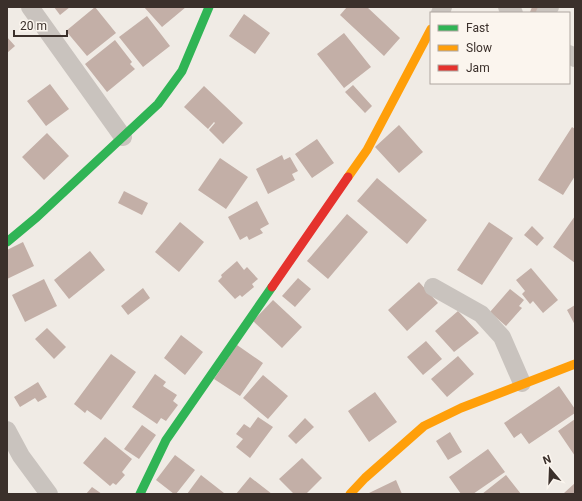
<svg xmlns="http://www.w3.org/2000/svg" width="582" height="501" viewBox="0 0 582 501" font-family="Roboto,sans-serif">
  <rect width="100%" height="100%" fill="#f0ebe5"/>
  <path fill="#c3afa7" d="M54 7H70L60 15Z
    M95 7 116 33 87 56 66 31Z
    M144 7H186L162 27Z
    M347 7H367L400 38 384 56 340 15Z
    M532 7H542L539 13H532L530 12Z
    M244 14 270 33 255 54 229 36Z
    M147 16 170 46 143 67 119 37Z
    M344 33 371 67 344 88 317 54Z
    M7 37 15 46 7 53Z
    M115 40 132 62 130 64 135 69 107 92 85 64Z
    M50 84 69 109 46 126 27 101Z
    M353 85 372 106 365 113 345 92Z
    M204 86 243 123 223 144 209 130 215 123 214 122 208 129 184 107Z
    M399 125 423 152 399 173 375 147Z
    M572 127 575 129V176L563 195 538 180Z
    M47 133 69 156 44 180 22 157Z
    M317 139 334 163 312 178 295 154Z
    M282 155 284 160 290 157 298 171 292 174 295 180 268 194 256 169Z
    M220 158 248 177 226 209 198 190Z
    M377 178 427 220 407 244 357 201Z
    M124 191 148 203 142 215 118 203Z
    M257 201 269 224 260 229 263 233 249 240 247 236 240 240 228 217Z
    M347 214 368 232 328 279 307 261Z
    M575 216V263L553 247Z
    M180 222 204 242 179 272 155 252Z
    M489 222 513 238 482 285 457 270Z
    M532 226 544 238 537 246 524 235Z
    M23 242 34 266 7 279V250Z
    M90 251 105 270 69 299 54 280Z
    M237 261 244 270 247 267 258 279 252 284 254 287 242 297 240 295 235 299 218 281 222 277 221 275Z
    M531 268 558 300 543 313 533 301 530 304 522 294 525 291 516 280Z
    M298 278 311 289 295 307 282 296Z
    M44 279 57 306 25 322 12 295Z
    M419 282 438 303 407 331 388 310Z
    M143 288 150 298 128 315 121 306Z
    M510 289 524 300 519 306 522 308 506 326 490 312Z
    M273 300 302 327 282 348 253 321Z
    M575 305V325L567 310Z
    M458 311 479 333 454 352 435 331Z
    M47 328 66 347 54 359 35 339Z
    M181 335 203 352 185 375 164 358Z
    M426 341 442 359 423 375 407 357Z
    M237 345 263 363 240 396 214 379Z
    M111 354 136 372 101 420 87 410 85 413 74 404Z
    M458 356 474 374 447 397 431 379Z
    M155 374 166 382 163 386 177 395 173 401 178 405 166 421 161 418 157 424 132 407Z
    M263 375 288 396 268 419 243 398Z
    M38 382 47 397 38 402 35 398 20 407 14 397Z
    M559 386 575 409V413L529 444 521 433 514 438 504 423Z
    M375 392 397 422 369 442 348 411Z
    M258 417 273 427 250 458 236 447 243 439 236 434 244 424 250 428Z
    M305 418 314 427 296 444 288 436Z
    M575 419V456L558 431Z
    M142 425 156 435 139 459 124 449Z
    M450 432 462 452 448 460 436 441Z
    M105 437 132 459 122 472 125 475 116 485 113 483 110 486 83 463Z
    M488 449 505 472 473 494H461L449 477Z
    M175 455 195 470 176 494H174L156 480Z
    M302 458 322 478 306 494H294L279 479Z
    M201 475 224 493 223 494H187Z
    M506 475 521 494H482Z
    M250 477 272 494H236Z
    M396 480 402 494H369V493Z
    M575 483V494H565L564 493Z
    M92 487 102 494H86Z"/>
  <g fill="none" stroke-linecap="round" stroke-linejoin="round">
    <path stroke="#c9c3be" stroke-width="18" d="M30 7 123 137
      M507 7 514 13
      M440 13 443 7
      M545 13 550 7
      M569 54 575 58
      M433 287 481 314 502 337 522 383
      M7 430 21 456 49 494"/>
    <path stroke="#30b455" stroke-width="9" d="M7 242 37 217 158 104 182 71 209 7
      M140 494 166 440 272 287"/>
    <path stroke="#ff9f0a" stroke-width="9" d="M348 177 367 150 431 29
      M350 494 365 478 424 426 461 408 575 364"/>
    <path stroke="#e5322d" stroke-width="9" d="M272 287 348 177"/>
  </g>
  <rect width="582" height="501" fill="none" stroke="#3b302b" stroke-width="16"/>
  <rect x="430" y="12" width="140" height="72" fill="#fbf5ee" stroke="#aea6a0"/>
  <rect x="438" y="25" width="20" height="6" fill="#30b455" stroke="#aea6a0"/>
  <text x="466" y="32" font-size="12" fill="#3b302b">Fast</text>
  <rect x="438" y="45" width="20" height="6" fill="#ff9f0a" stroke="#aea6a0"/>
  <text x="466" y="52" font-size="12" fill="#3b302b">Slow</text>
  <rect x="438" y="65" width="20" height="6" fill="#e5322d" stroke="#aea6a0"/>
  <text x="466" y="72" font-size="12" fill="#3b302b">Jam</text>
  <g transform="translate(550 469) rotate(341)" stroke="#fbf5ee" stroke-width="3" paint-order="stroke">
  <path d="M0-3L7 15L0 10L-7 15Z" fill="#3b302b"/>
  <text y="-6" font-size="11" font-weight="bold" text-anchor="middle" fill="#3b302b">N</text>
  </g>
  <path d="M14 30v6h53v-6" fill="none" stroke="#3b302b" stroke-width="2"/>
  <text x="20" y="30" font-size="12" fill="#3b302b" stroke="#fbf5ee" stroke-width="3" paint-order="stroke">20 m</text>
</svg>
